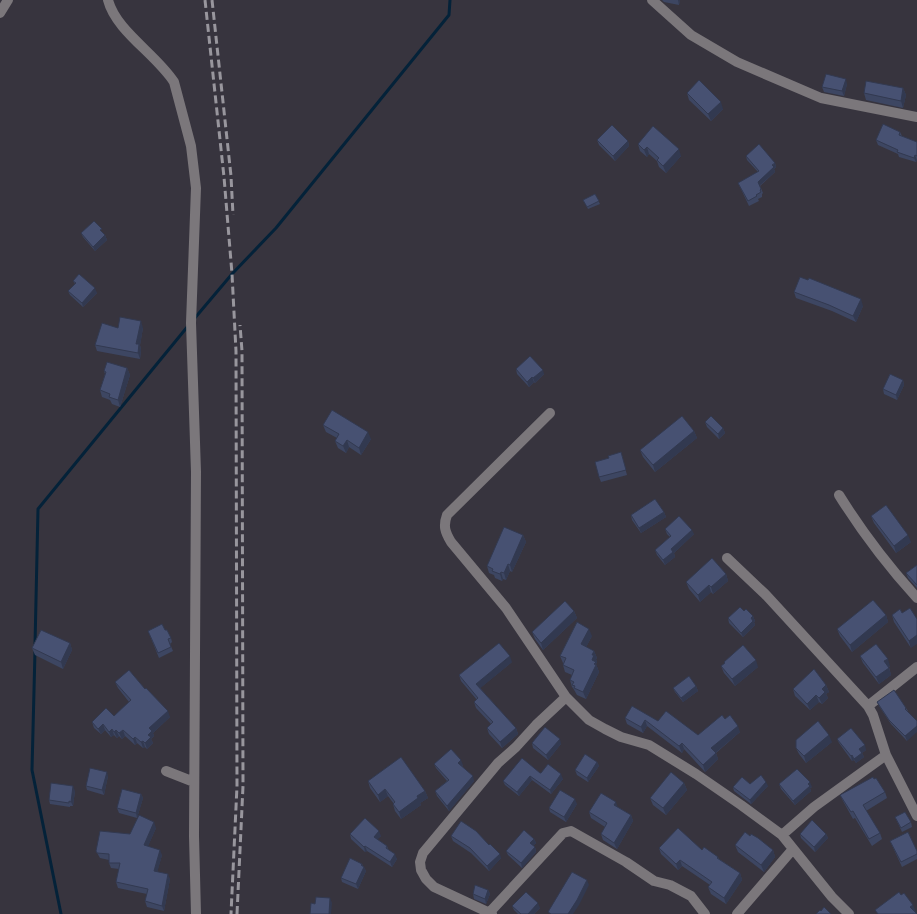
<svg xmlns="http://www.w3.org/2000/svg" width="917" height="914" viewBox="0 0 917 914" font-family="Ubuntu,sans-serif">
  <rect width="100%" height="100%" fill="#37343e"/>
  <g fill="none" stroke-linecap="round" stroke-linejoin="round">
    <path stroke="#042239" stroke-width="3" d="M194 319 232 274 276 228 449 15 450 0
      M35 645 38 509 188 326
      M35 651 32 770 61 914"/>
    <path stroke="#7b777b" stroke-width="10" d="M108 0C116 31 156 54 174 82L191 146 196 188 191 323 196 472 194 836 196 914
      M652 0 691 35 737 62 821 98 917 117
      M0 13 8 0
      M550 413 447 515C443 526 445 532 451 542L506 608 566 697 589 720 605 729 621 737 649 745 696 774 741 805 782 835 832 897 849 914
      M839 495C862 532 888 566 917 598
      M727 558 765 594 868 706 873 715 886 755 917 816
      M868 706 917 667
      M166 771 194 782
      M782 835 814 807 886 755
      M489 913 563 833 571 831 626 862 654 881 670 885 691 896 705 914
      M492 914 434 887 426 879 421 870 420 862 423 853 498 763 516 747 536 725 566 697
      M737 914 793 849"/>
    <path stroke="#98969d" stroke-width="3" stroke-dasharray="8 4" stroke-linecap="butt" d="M205 0 224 177 232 274 236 351 237 786 231 914
      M212 0 231 176 233 215
      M237 914 243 786 242 351 240 325"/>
  </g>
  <path fill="#3d4662" d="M662 0H680L679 5 664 2Z
    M847 84 844 96 824 92 822 87Z
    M903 88 906 95 903 108 866 100 864 93Z
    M687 93 723 109 711 121 689 100Z
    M900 132 902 136 917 142V160L916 162 899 157 898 154 878 145 876 140Z
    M597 140 628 141 629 146 615 161 599 145Z
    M638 144 681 156 666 173 659 167 657 161 649 154 647 157 640 151Z
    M746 156 775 163 776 167 774 169 775 172 760 186 763 193 762 194V197L758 199 759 201 749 206 740 187 738 183 758 172 747 160Z
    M595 194 600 204 588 209 583 200Z
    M81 233H103L105 235 107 240 95 251 83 237Z
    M73 281 97 293 83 307 70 295 68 291 75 284Z
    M794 292 863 306 856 322 832 311 796 298Z
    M118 328H143L140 345 141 350 140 359 97 351 95 345Z
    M127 368 130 375 120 407 112 404 110 400 102 397 100 390 105 374 104 371Z
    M516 369 544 374 535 383 534 382 529 387 517 374Z
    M903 380 904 385 897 400 884 394 883 389Z
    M705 422 723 428 725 433 719 439 707 427Z
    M323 425 371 439 361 455 349 447 346 453 338 448 335 441 337 438 326 432Z
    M694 431 697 438 655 472 643 457 640 450Z
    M621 452 627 475 601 482 599 477 609 458Z
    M664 512 666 517 641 533 632 520 631 515Z
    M871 516 911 542 896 553 874 523Z
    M665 529 694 534 674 553 675 557 665 565 657 555 655 550 670 537 667 534Z
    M523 535 526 542 512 572 510 571 506 580 503 579 502 581 495 578 494 575 489 573 487 566Z
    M917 565V588L908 578 906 573Z
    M726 574 728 581 713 594 711 592 700 602 689 589 686 582Z
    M574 611 577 618 543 650 535 639 532 632Z
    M744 611 753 616 755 621 754 622 755 625 743 637 729 623 728 618Z
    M902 613 911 648 894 622 892 615Z
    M886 615 888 622 852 652 840 636 837 629Z
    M165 630 171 638 172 642 170 644 173 651 159 658 148 631Z
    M592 636 586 647 594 651 597 658 596 659 597 662 596 664 599 672 586 699 577 695 573 688 572 687 570 680 572 675 565 672 563 665V663L560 656Z
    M70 643 72 650 63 669 35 655 32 648Z
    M860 656 890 666 889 667 891 675 879 684 863 663Z
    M512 662 480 688 516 728 518 734 502 748 489 734 487 728 491 724 476 708 474 702 477 700 461 681 459 675Z
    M724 662 758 667 735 686 724 673 721 666 724 664Z
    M115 682 145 689 170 717 153 733 154 736 151 739 153 743 147 749 145 747 143 748 137 743 135 745 125 736 122 739 119 736 117 738 114 735 111 737 105 730 101 734 94 728 92 722 114 716 129 702 118 688Z
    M826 685 829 692 826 694 828 698 822 704 819 702 810 710 795 696 793 689Z
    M696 686 698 691 683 702 675 692 673 688Z
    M877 702 906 708 908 711 907 741 891 724 879 706Z
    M625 718 658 721 698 735 725 719 740 732 716 753 718 759 705 772 684 749 682 753 647 726 643 733 627 724Z
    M837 739 866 750 862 753 864 757 856 763 854 760 852 761 839 743Z
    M832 742 806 763 799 754 796 748Z
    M532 743 561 744 548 760 533 748Z
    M597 762 599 766 588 782 577 775 575 770Z
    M434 764 463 765 462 766 474 781 449 811 437 796 435 791 447 781 436 768Z
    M540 773 563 779 551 794 532 780 519 796 505 785 503 781Z
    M108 776 104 795 87 790 86 786Z
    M368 781 425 791 428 798 420 803 421 805 401 819 395 811 393 804H394L388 796 380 802 370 788Z
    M684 783 687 790 666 815 653 805 650 798Z
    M779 784 812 787 810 788 811 791 795 805 781 789Z
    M768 786 751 804 734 791 733 787Z
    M75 791 73 806H70V807L50 804 49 800Z
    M885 792 887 798 866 811 880 833 882 839 872 846 855 818 853 819 843 801 840 795Z
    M141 794 143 798 137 818 119 813 117 808Z
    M577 804 566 822 550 812 549 808Z
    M618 807 631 815 633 821 617 849 603 840 601 834 605 827 591 818 589 812Z
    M895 817 911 822 912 827 902 832Z
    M156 828 148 846 162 855 157 872 170 879 164 911 147 907 145 901 147 894 118 888 116 882 119 869 111 868 109 863V860L100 858 96 851 130 834Z
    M350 834 381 836 377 839 387 846 388 849 397 859 392 867 367 851 365 852 351 839Z
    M800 834H826L828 838 815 852 801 838Z
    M451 836 501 858 489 871 471 853 453 841Z
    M750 836 773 850 775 857 764 872 738 852 735 845Z
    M534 839 536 843 533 846 535 847 536 852 522 868 508 855 506 851Z
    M890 841 917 851V859L902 867Z
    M659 848 702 850 718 857 719 859 740 873 742 880 726 904 711 894 708 887 710 885 682 866 678 870 661 854Z
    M362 864 366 871 358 889 342 882 341 878Z
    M488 890 490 894 486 904 474 899 473 894Z
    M512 906 540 908 534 914H518L514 910Z"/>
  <path fill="#323950" d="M678 0H680L679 5Z
    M846 79 847 84 844 96 842 91Z
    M903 88 906 95 903 108 901 101Z
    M721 102 723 109 711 121 708 114Z
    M628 141 629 146 615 161 613 156Z
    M647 147 649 154 647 157 644 150Z
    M679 149 681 156 666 173 663 166Z
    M915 155 917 160 916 162 914 158Z
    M775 163 776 167 774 169 775 172 759 186 758 182Z
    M105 235 107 240 95 251 93 247Z
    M95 288 97 293 83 307 82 303Z
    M861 299 863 306 856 322 853 316Z
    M141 321 143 328 140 345 141 350 140 359 138 353 136 344Z
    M127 368 130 375 120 407 118 400Z
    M543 370 544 374 535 383 533 378Z
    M532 377 534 382 529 387 527 382Z
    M903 380 904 385 897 400 896 395Z
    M723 428 725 433 719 439 718 434Z
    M694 431 697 438 655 472 653 465Z
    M368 432 371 439 361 455 359 448Z
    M347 440 349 447 346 453 343 446Z
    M664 512 666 517 641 533 639 528Z
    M692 530 694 534 674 553 675 557 665 565 663 560 671 549Z
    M523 535 526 542 512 572 510 565Z
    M908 535 911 542 896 553 894 546Z
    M508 564 510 571 506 580 504 573Z
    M501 572 503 579 502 581 500 574Z
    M726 574 728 581 713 594 711 587Z
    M709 585 711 592 700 602 698 595Z
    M574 611 577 618 543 650 541 643Z
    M886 615 888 622 852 652 850 645Z
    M753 616 755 621 754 622 755 625 743 637 741 633Z
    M589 629 592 636 584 651 581 644Z
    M917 635V644L911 648 909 641Z
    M70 643 72 650 63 669 61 662Z
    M594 651 597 658 596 659 597 662 596 664 599 672 586 699 583 692 592 660V655Z
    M510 656 512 662 478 690 476 684Z
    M888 659 890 666 887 668 884 661Z
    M756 660 758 667 735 686 732 679Z
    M889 668 891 675 879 684 876 677Z
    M826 685 829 692 826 694 828 698 822 704 819 698 822 689Z
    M696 686 698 691 683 702 681 698Z
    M816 695 819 702 810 710 807 704Z
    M168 711 170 717 153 733 154 736 151 739 153 743 147 749 145 743 148 735 149 728Z
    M645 720 647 726 643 733 641 727Z
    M103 724 105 730 101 734 98 729Z
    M738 726 740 732 714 754 711 748Z
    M917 726V732L907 741 905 736Z
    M516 728 518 734 502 748 500 742Z
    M112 729 114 735 111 737 109 732Z
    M116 730 119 736 117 738 114 732Z
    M123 730 125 736 122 739 119 733Z
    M829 735 832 742 806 763 804 756Z
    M135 737 137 743 135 745 133 739Z
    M560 739 561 744 548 760 546 755Z
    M143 741 145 747 143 748 141 742Z
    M682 743 684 749 682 753 679 746Z
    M865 745 866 750 862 753 864 757 856 763 854 759 859 749Z
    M716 753 718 759 705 772 703 765Z
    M852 755 854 760 852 761 851 756Z
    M461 760 463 765 460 767 458 763Z
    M597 762 599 766 588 782 587 778Z
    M107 772 108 776 104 795 102 790Z
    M561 774 563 779 551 794 550 790Z
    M473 776 474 781 449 811 447 806Z
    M530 776 532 780 519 796 517 792Z
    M766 782 768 786 751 804 750 800Z
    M810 782 812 787 810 788 811 791 795 805 793 801Z
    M684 783 687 790 666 815 663 808Z
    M73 786 75 791 73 806 71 802Z
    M385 789 388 796 380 802 378 795Z
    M425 791 428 798 420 803 421 805 401 819 399 812 417 796Z
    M141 794 143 798 137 818 136 813Z
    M575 799 577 804 566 822 564 817Z
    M616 802 618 808 614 805Z
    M631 815 633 821 617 849 614 843Z
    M154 822 156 828 146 851 144 845Z
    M379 831 381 836 375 842 374 837Z
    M826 834 828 838 815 852 814 847Z
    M534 839 536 843 532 848 530 843Z
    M365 846 367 851 365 852 364 847Z
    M535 847 536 852 522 868 521 863Z
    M160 850 162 855 156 877 154 871Z
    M773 850 775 857 764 872 761 865Z
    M395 854 397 859 392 867 390 862Z
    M500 854 501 858 489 871 487 866Z
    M680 860 682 866 678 870 676 864Z
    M362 864 364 868V867L366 871 358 889 356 884Z
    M740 873 742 880 726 904 724 898Z
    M168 874 170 879 164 911 162 906Z
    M587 880 589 885 579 905 573 914H568Z
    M488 890 490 894 486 904 485 899Z
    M330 898 332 903 331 914H329Z
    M538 903 540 908 534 914H528Z
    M913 905 916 912 913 914 910 907Z"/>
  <path fill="#475172" stroke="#323950" d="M826 74 846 79 842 91 822 87Z
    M699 80 721 102 708 114 687 93Z
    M866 81 903 88 901 101 864 93Z
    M883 124 900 132 899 135 917 142V156L915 155 914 158 897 152 898 150 876 140Z
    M612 125 628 141 613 156 597 140Z
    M653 126 679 149 663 166 657 160 659 158 647 147 644 150 638 144Z
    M759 144 775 163 772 165 774 167 758 182 761 189 760 190 761 192 756 195 757 196 748 201 738 183 759 171 746 156Z
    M595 194 599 201 587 207 583 200Z
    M94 221 102 229 100 230 105 235 93 247 81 233Z
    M79 274 95 288 82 303 68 291 76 283 73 281Z
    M800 277 808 280 809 278 861 299 853 316 829 305 794 292Z
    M120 317 141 321 136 344H139L138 353 95 345 102 323 118 328Z
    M530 356 543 370 533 378 532 377 527 382 516 369Z
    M107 362 127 368 118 400 109 397 110 394 100 390 106 372 104 371Z
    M890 374 903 380 896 395 883 389Z
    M332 410 368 432 359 448 347 440 343 446 335 441 339 434 323 425Z
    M682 416 694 431 653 465 640 450Z
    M711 416 723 428 718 434 705 422Z
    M621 452 626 470 599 477 595 462 609 458 608 456Z
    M655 499 664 512 639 528 631 515Z
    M886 505 908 535 894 546 871 516Z
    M679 516 692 530 671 549 673 552 663 560 655 550 671 536 665 529Z
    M504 527 523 535 510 565 508 564 504 573 501 572 500 574 492 571 493 569 487 566Z
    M712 558 726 574 711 587 709 585 698 595 686 582Z
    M917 565V585L906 573Z
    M873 600 886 615 850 645 837 629Z
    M565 601 574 611 541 643 532 632Z
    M740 607 744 611 746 609 753 616 751 618 753 621 741 633 728 618Z
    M910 608 917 619V635L909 641 892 615 900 609 902 613Z
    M577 622 589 629 581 644 594 651 592 655H594L592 660 596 662 594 664 596 665 583 692 574 688 575 686 572 685 574 682 570 680 574 670 563 665 566 658 560 656Z
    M162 624 165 630H167L171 638 168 639 171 647 158 653 148 631Z
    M41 630 70 643 61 662 32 648Z
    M499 643 510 656 476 684 516 728 500 742 487 728 493 722 474 702 478 698 459 675Z
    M876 644 888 659 884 661 889 668 876 677 860 656Z
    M743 645 756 660 732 679 721 666 725 663 724 662Z
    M814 669 826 685 822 689 825 692 819 698 816 695 807 704 793 689Z
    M129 670 145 689 146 688 168 711 149 728 152 731 148 735 151 737 145 743 143 741 141 742 135 737 133 739 123 730 119 733 116 730 114 732 112 729 109 732 103 724 98 729 92 722 106 708 114 716 131 700 115 682Z
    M689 676 696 686 681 698 673 688Z
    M894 690 906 708 905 709 917 721V726L905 736 889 720 877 702Z
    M632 706 658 721 666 711 698 735 722 715 725 719 730 715 738 726 711 748 716 753 703 765 682 743 679 746 645 720 641 727 625 718Z
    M818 721 829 735 804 756 796 748V740Z
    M545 727 560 739 546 755 532 743Z
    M851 728 865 745 859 749 862 753 854 759 852 755 851 756 837 739Z
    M451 749 461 760 458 763 473 776 447 806 435 791 449 780 434 764Z
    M585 754 597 762 587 778 575 770Z
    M401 757 425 791 417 796 418 798 399 812 393 804 395 802 385 789 378 795 368 781Z
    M522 758 540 773H541L548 764 561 774 550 790 530 776 517 792 503 781Z
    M90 768 107 772 102 790 86 786Z
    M797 769 810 782 808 784 810 786 793 801 779 784Z
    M671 772 684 783 663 808 650 798Z
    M761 775 766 782 750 800 733 787 742 777 750 784Z
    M873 777 874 779 876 778 885 792 863 805 880 833 869 839 853 811 851 812 840 795Z
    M51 783 73 786 71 802 69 801V803L49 800Z
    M122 789 141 794 136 813 117 808Z
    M560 790 575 799 564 817 549 808Z
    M601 793 616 802 614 805 631 815 614 843 601 834 607 823 589 812Z
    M905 812 911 822 901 828 895 817Z
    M139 815 154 822 144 845 160 850 154 871 168 874 162 906 145 901 148 889 116 882 120 863H109V854L97 853 96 851 100 831 130 834Z
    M365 818 379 831 374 837 387 846 386 848 395 854 390 862 365 846 364 847 350 834Z
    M812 820 826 834 814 847 800 834Z
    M461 821 476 831 489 845 490 844 500 854 487 866 470 848 451 836Z
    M678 828 702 850 704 847 718 857 717 858 740 873 724 898 708 887 712 882 680 860 676 864 659 848Z
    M524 830 534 839 530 843 535 847 521 863 506 851Z
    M745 832 750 836 751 834 758 838 773 850 761 865 735 845Z
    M908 832 917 851V854L901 862 890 841Z
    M350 858 362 864 361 865 364 867 356 884 341 878Z
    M572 872 587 880 577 900 568 914H551L548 912Z
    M475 885 488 890 485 899 473 894Z
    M526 892 538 903 528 914H521L512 906Z
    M899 892 901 895 904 893 913 905 910 907 917 914H878L875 910Z
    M316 897 330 898 329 914H310L311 903 315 904Z
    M824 907 831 914H816L820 910 821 911Z"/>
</svg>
